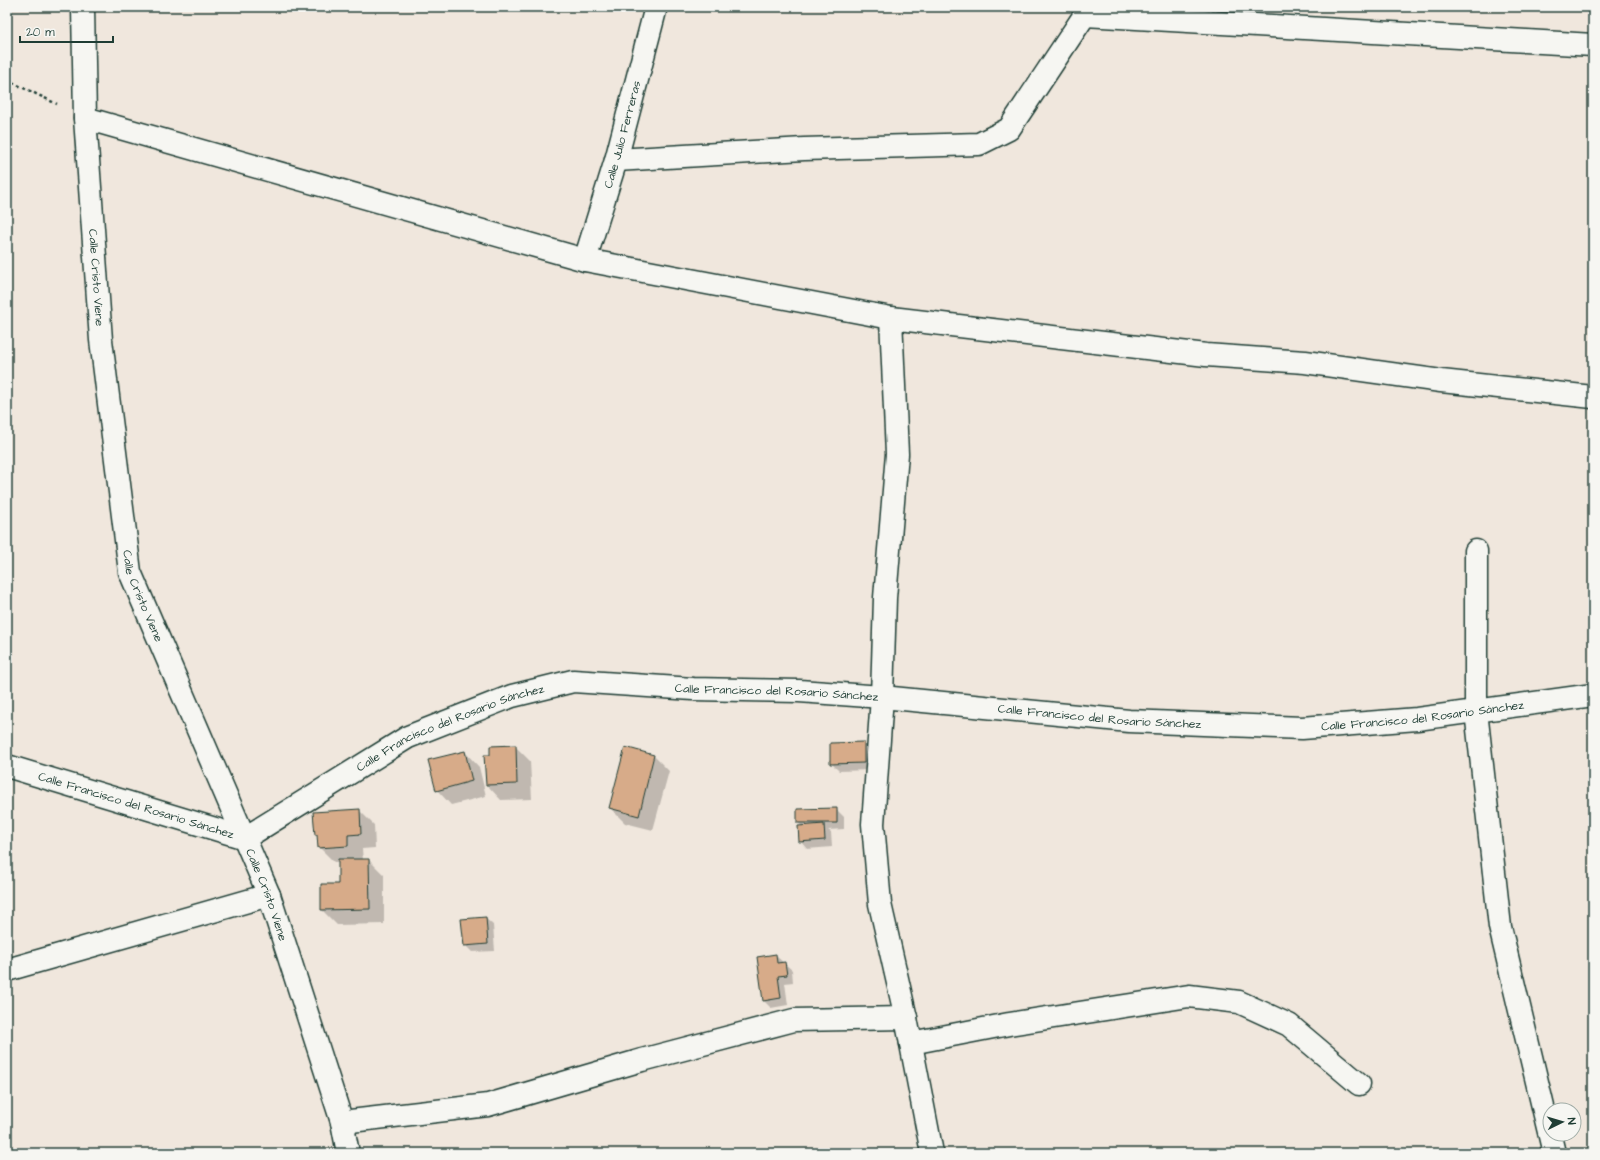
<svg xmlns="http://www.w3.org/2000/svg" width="1600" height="1160" viewBox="0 0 1600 1160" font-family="'Architects Daughter',sans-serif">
  <rect width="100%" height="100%" fill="#f0e7dd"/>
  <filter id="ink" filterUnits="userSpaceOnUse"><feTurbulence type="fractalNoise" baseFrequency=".025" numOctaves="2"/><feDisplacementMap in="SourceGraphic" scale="8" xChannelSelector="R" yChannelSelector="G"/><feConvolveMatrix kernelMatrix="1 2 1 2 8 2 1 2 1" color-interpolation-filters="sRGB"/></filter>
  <g filter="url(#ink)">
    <path fill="#0003" d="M863 743 871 750V770L839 771 831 763Z
      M515 746 530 761 532 799 501 800 487 785Z
      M626 748 654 756 669 771 653 830 625 823 610 808Z
      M465 752 479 767 486 796 451 805 437 790Z
      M836 809 844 817V829L828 830 831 832 832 847 807 849 800 841 802 826 798 823Z
      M359 810 374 825 375 848 362 849 363 860H369L384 875V924L337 925 322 910 339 885V862H334L319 847 318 837 316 835Z
      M485 918 493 925 495 951 472 952 465 945Z
      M776 956 792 970 793 982 785 983 788 1005 771 1008 764 1001Z"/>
    <path fill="#d7ab89" stroke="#1f3d34" d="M864 742V763L830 764V743Z
      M516 745 517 784 486 785 484 755H490V746Z
      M625 747 654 755 639 816 609 808Z
      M465 751 472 781 436 791 428 760Z
      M837 808V823H797V809Z
      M360 809 361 834 348 835V846L318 848 317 835H315L313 812Z
      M824 824 825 840 799 842 798 826Z
      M338 859H369L370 909 321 910V884H338Z
      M486 917 488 944 464 946 461 919Z
      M776 954 777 963 785 962 787 975 778 976 781 998 763 1001 757 957Z"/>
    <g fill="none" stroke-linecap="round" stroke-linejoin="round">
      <g stroke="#1f3d34" stroke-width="25">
        <g id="minor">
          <path id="s1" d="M83 7 85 118 101 340 130 572 269 895 342 1122 348 1153"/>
          <path d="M1085 15 1593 45"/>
          <path d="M85 118 585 260 891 318 1206 355 1305 362 1441 381 1593 397"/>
          <path d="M616 160 804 149 979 144 1009 129 1090 7"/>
          <path id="s2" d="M585 260 616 160 656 7"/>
          <path d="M891 318 897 454 885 598 882 697 873 824 880 904 906 1018 932 1153"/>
          <path d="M1476 551V711L1500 927 1554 1153"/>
          <path id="s3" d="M7 766 245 838 408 737 512 696 573 681 693 689 799 691 882 697 1129 721 1302 728 1417 719 1593 695"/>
          <path d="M7 970 269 895"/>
          <path d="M911 1043 1009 1024 1189 996 1239 1002 1289 1025 1359 1084"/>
          <path d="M342 1122 488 1105 642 1060 794 1020 906 1018"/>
        </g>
      </g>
      <path stroke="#1f3d34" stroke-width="2.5" stroke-dasharray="3 3" stroke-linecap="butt" d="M7 80 57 104"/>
      <use href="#minor" stroke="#f6f6f2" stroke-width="22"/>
    </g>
  </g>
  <g text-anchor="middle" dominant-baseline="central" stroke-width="3" stroke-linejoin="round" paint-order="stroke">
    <g font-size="12" fill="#1f3d34" stroke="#f6f6f2">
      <text stroke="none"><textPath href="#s2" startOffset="131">Calle Julio Ferreras</textPath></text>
      <text stroke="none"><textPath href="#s1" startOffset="271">Calle Cristo Viene</textPath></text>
      <text stroke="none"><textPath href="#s1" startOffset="594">Calle Cristo Viene</textPath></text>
      <text stroke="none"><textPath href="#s3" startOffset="819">Calle Francisco del Rosario Sánchez</textPath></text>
      <text stroke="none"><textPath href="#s3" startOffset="1467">Calle Francisco del Rosario Sánchez</textPath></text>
      <text stroke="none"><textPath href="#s3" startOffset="1143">Calle Francisco del Rosario Sánchez</textPath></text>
      <text stroke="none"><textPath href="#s3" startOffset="483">Calle Francisco del Rosario Sánchez</textPath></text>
      <text stroke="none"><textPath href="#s3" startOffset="135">Calle Francisco del Rosario Sánchez</textPath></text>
      <text stroke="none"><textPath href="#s1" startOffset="918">Calle Cristo Viene</textPath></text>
    </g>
  </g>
  <rect width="1600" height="1160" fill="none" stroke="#f6f6f2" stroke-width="24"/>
  <rect x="12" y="12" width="1576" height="1136" fill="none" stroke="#1f3d34" stroke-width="1.5" filter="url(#ink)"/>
  <g transform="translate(1562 1122) rotate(85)"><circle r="19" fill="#f6f6f2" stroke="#a0aca6"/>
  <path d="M0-3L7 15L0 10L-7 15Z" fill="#1f3d34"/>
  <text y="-6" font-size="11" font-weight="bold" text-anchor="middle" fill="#1f3d34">N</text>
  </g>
  <path d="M20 36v6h93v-6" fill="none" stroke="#1f3d34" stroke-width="2"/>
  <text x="26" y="36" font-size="12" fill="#1f3d34" stroke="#f6f6f2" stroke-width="3" paint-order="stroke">20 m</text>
</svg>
